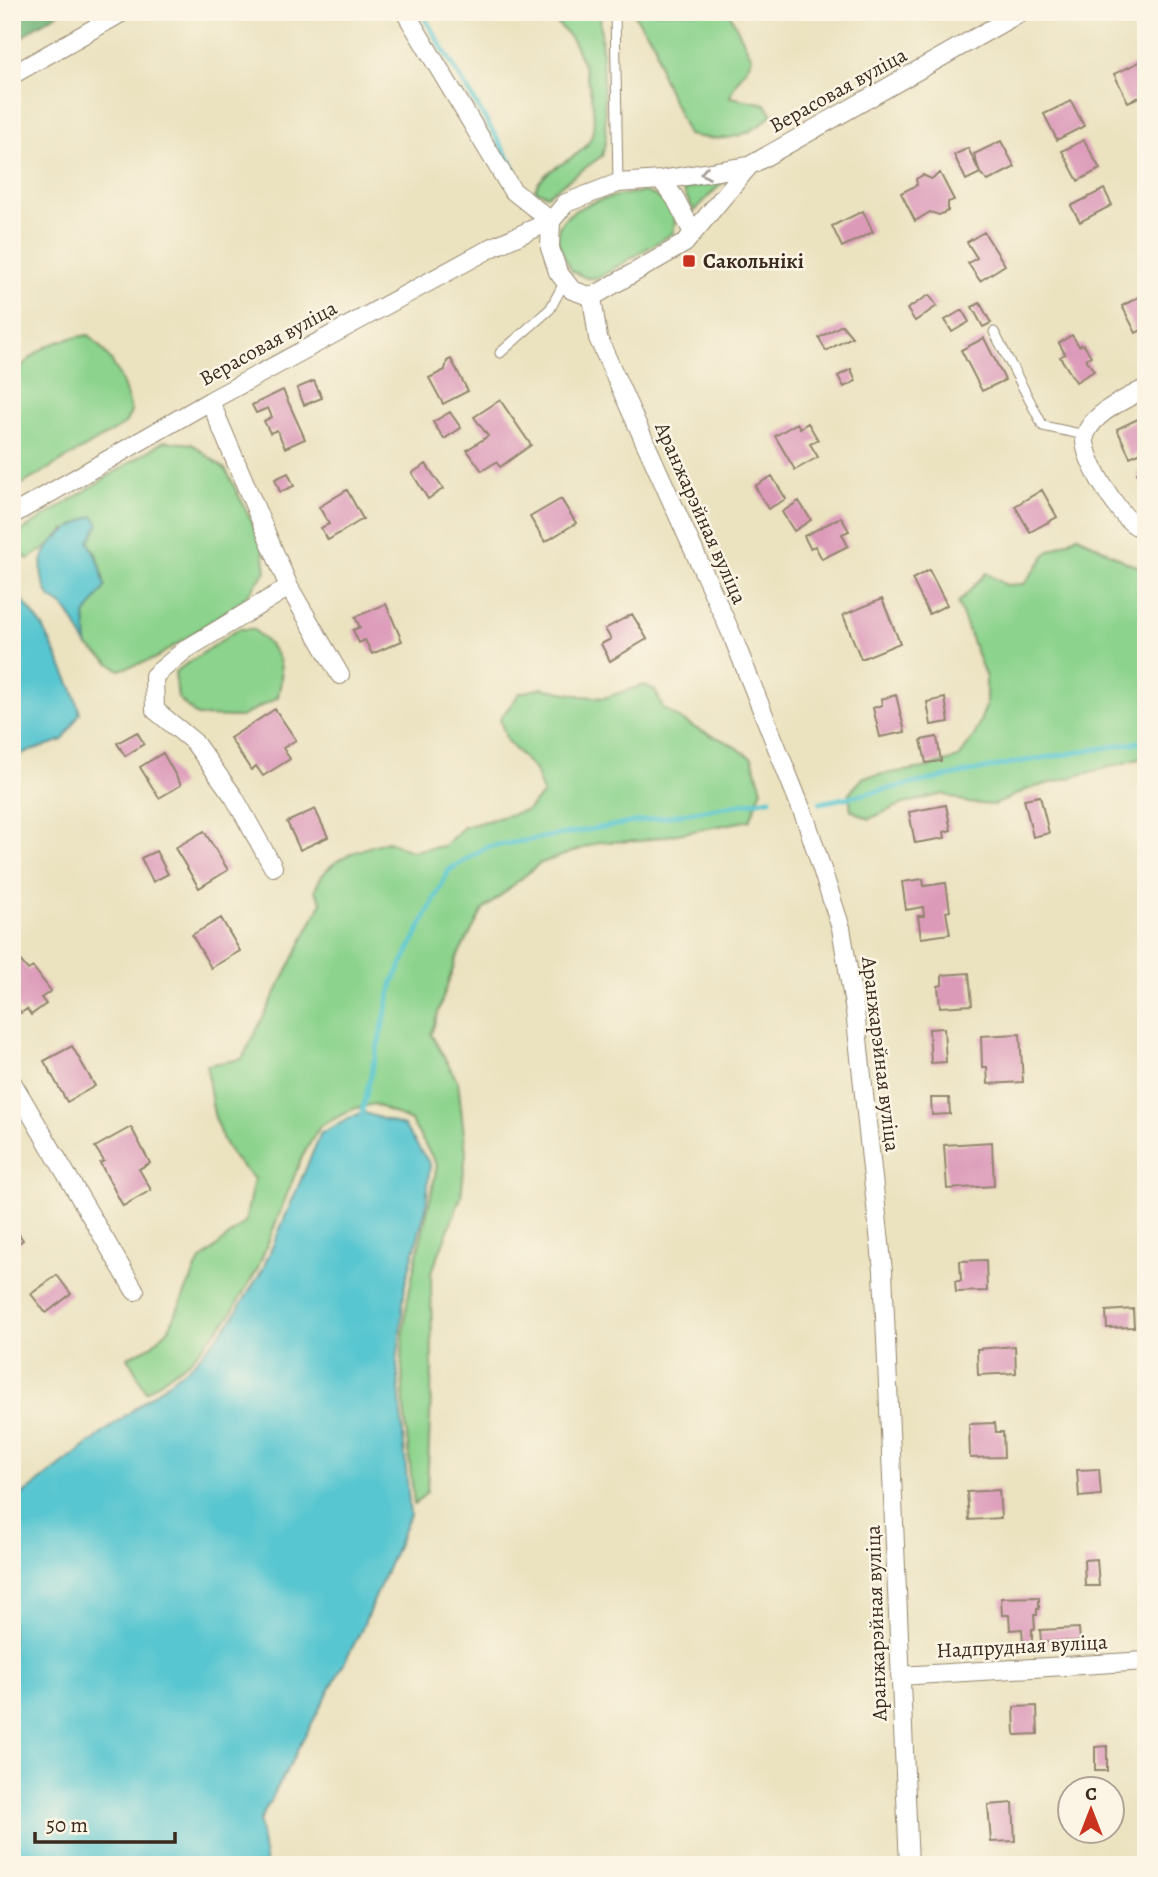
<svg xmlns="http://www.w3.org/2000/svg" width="1158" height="1877" viewBox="0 0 1158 1877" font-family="Alegreya,serif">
  <rect width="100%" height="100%" fill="#fcf5e5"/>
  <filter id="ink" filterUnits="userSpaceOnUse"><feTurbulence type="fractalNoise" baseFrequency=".0143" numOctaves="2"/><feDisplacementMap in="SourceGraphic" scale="14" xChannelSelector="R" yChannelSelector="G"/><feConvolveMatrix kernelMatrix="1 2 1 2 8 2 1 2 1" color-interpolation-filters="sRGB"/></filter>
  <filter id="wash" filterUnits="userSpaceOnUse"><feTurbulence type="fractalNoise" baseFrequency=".00686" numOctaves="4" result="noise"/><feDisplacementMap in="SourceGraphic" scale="28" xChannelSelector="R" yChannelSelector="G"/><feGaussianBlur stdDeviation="1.57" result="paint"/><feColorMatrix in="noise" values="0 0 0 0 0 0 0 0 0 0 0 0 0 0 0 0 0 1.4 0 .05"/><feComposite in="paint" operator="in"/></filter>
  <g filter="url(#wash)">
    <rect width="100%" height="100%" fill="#ebe2c0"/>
    <path fill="#8cd38d" stroke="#647e56" stroke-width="2" d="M543 12H600L606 140 602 156 547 195 535 190C543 168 571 163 586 146 604 126 586 69 576 47 570 35 555 20 543 12Z
      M632 12H729L752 58C745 73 734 81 730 97L765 104 772 114C748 140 721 142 688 135L661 74 655 44Z
      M726 179 694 211 683 190Z
      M644 192C665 198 680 209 673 233L598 278H586L572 271C568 263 560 251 558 241 551 205 620 194 644 192Z
      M89 335C115 361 123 377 131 412L125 424 12 490V376C40 347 49 341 89 335Z
      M164 441 192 444 226 470 262 542 266 571 243 600 154 659 119 670 87 646 85 615 105 587C98 552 97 546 65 529L48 547 28 559 15 549 14 536Z
      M1078 536 1128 563 1146 569V757L1028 789 994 805 969 803 943 794 903 804 869 819 851 810 849 793 864 777 924 768 959 758 975 734 986 706V678L958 603 986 573 1006 585 1024 584 1048 552Z
      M238 629H253C280 654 286 661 278 697L241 717 197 716 178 698 175 672Z
      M644 685 655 690 663 708 697 729 727 742 752 758 762 789 750 820 641 841 600 842 539 864 483 910 456 959 431 1034 458 1082 466 1152 461 1197 431 1274 432 1368 427 1492 414 1505C410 1457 402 1408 402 1360 402 1294 426 1230 437 1165L411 1121 374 1104 353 1109 320 1126 302 1157 257 1270 228 1318 191 1359 146 1392 128 1357 151 1346 169 1329 199 1262 245 1222 254 1179C247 1171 238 1164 232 1155 213 1129 210 1095 207 1065L242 1059 322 902 315 891C324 858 359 850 388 841L410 851 444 846 464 827 527 810 543 794 535 770 507 741 500 719 520 693 542 688 582 696 604 698Z"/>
    <path fill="#71b578" stroke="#56704b" stroke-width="2" d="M12 12H61L35 27 12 46Z"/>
    <path fill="#59c6d0" stroke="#4a7877" stroke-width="2" d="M93 516 99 524 89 542 100 565 105 587 85 615 87 646C80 635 74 618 65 608 60 603 52 601 48 594 27 552 59 532 93 516Z
      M12 586 43 627 73 690 80 713 63 740 12 757Z
      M362 1112 404 1126 430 1164 426 1208 405 1284 397 1364 410 1515 360 1633 259 1822 266 1865H12V1503L195 1362 230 1322 262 1271 321 1133Z"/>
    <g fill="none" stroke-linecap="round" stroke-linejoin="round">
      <path stroke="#59c6d0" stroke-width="5" d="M421 12 514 167
        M820 803 1013 763 1146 741
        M362 1112 393 982 449 870 487 847 770 799"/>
    </g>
    <g id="blocks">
      <path fill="#dc9ab9" d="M1146 59V94L1128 102 1114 74Z
        M1071 101 1084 126 1057 140 1044 114Z
        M1084 140 1100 169 1078 181 1062 151Z
        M1001 141 1015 167 988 181 980 173 966 180 954 155 968 148 980 173 974 154Z
        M940 173 954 200 948 202V211L939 215 930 212 915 221 901 193 917 185 916 179 923 175 931 179Z
        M1104 189 1112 205 1080 222 1071 206Z
        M863 211 873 232 842 247 832 226Z
        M984 232 1005 265 980 281 968 263 977 258 967 242Z
        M1146 293V328L1136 333 1122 306Z
        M929 295 937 306 915 321 907 309Z
        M980 303 991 323 983 327 972 307Z
        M962 310 969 322 952 332 945 320Z
        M842 325 852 337 826 351 819 338Z
        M1072 335 1079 346 1083 344 1091 356 1086 359 1094 371 1076 382 1060 357 1065 354 1059 343Z
        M984 338 1005 380 982 391 961 350Z
        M451 359 468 391 443 404 429 378 445 370 447 361Z
        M851 369 856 381 844 387 838 376Z
        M314 381 322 398 304 405 297 388Z
        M283 390 305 439 285 448 277 430 270 433 264 421 272 417 268 408 256 413 252 405Z
        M500 400 531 445 500 467 496 462 482 471 467 450 488 436 474 417Z
        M450 412 461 428 444 439 433 422Z
        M1144 416 1146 450 1130 457 1117 429Z
        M797 423 800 428 808 423 818 440 810 444 818 457 795 470 775 436Z
        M426 464 443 489 428 499 412 473Z
        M1146 469V482L1142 484 1137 473Z
        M288 473 294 486 280 492 275 479Z
        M772 476 786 499 768 509 755 486Z
        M347 490 363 519 328 540 321 528 329 524 319 507Z
        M1042 490 1057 517 1030 532 1015 506Z
        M561 499 576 523 545 542 530 517Z
        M799 501 811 520 794 531 782 512Z
        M841 517 849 531 842 534 848 546 822 559 815 546 810 548 804 536Z
        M929 570 947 605 929 614 912 579Z
        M882 599 900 643 861 659 843 615Z
        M386 604 402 641 372 654 365 640 359 643 353 630 360 627 355 617Z
        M632 614 647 639 610 661 601 644 611 639 605 629Z
        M896 695 905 732 880 737 873 708 882 705 881 699Z
        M945 698 949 722 931 725 927 702Z
        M275 709 296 740 283 748 290 759 263 776 256 766 251 770 230 738Z
        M137 732 144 744 125 756 117 743Z
        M937 737 941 761 926 763 921 740Z
        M163 753 181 785 159 798 140 767Z
        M1040 796 1049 833 1033 837 1024 799Z
        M946 805 951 830 944 832 945 838 915 843 909 812Z
        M315 809 328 837 300 850 287 822Z
        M204 831 228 870 199 888 175 848Z
        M156 851 168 874 153 882 141 858Z
        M923 879 924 886 946 883 950 911 946 912 950 934 921 938 918 916H924L923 907 906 910 902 882Z
        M221 918 240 951 211 968 192 935Z
        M19 959 28 970 33 967 51 991 41 998 46 1004 31 1015 27 1009 21 1013 12 997V964Z
        M969 973 972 1005 940 1007 938 986 942 985V975Z
        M944 1028 946 1062 931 1063 929 1029Z
        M1020 1034 1023 1082 988 1084 987 1067H982L981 1036Z
        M72 1046 95 1086 67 1102 44 1061Z
        M931 1098H949L950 1114 932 1115Z
        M131 1127 150 1163 139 1169 151 1190 123 1206 100 1163 104 1161 95 1147Z
        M992 1142 994 1186 947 1189 944 1145Z
        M16 1230 23 1240 12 1248V1232Z
        M986 1260 987 1291 956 1292 955 1281H961L960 1261Z
        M57 1275 71 1294 46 1313 31 1294Z
        M1133 1309 1134 1327 1107 1328 1106 1311Z
        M1015 1346 1016 1373 978 1375 977 1349Z
        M995 1423 996 1432H1003L1004 1457 970 1458 969 1424Z
        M1099 1469 1101 1495 1079 1497 1077 1470Z
        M999 1490 1001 1518 969 1520 967 1492Z
        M1097 1559 1099 1586H1085L1084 1560Z
        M1039 1597V1609H1037V1615H1034L1035 1629H1032V1643H1023L1022 1629 1010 1630 1009 1615H1002L1001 1598Z
        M1079 1628 1080 1641 1041 1642 1040 1630Z
        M1037 1706 1038 1734 1015 1735 1014 1707Z
        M1107 1746V1771H1095V1747Z
        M1013 1803 1015 1841 991 1842 988 1805Z"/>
    </g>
  </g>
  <g filter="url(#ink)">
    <use href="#blocks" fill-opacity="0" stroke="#93866f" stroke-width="2"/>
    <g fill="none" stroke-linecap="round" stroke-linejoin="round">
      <g stroke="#93866f" stroke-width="11">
        <path id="lane" d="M615 12 618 183
          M994 332 1043 426 1085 435
          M500 353 550 309 565 281"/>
      </g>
      <g stroke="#93866f" stroke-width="20">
        <path id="street" d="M12 75 123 12
          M661 180 749 166 1021 12
          M661 180 675 198 693 233 685 243 592 297 572 290 558 272 550 248 551 221 566 203 618 183Z
          M693 233 749 166
          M592 297 598 338 732 635 807 823 841 928 855 1011 883 1271 909 1865
          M1146 388C1125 400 1097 410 1086 433 1078 452 1118 515 1135 525 1138 527 1142 527 1146 528
          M210 401 289 587 340 675
          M12 515 210 401 493 247 551 221 512 190 405 12
          M273 867 234 797 194 742 155 710 154 676 185 650 289 587
          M12 1082 135 1291
          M900 1676 1146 1661"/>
      </g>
      <use href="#lane" stroke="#fff" stroke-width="9"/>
      <use href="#street" stroke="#fff" stroke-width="18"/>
    </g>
    <defs><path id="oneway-chevron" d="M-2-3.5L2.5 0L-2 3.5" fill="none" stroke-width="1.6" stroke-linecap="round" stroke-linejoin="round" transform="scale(1.75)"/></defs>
    <use stroke="#a79f9a" href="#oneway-chevron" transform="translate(705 173) rotate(171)"/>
  </g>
  <rect fill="#c8321e" stroke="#fcf5e5" stroke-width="2.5" x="682" y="254" width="14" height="14" rx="3.5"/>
  <g text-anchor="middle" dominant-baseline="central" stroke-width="5" stroke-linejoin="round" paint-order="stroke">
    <g font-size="21" fill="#3b2a1e" stroke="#fcf5e5">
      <text transform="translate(838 90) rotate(-29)">Верасовая вуліца</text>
      <text transform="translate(268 343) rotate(-29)">Верасовая вуліца</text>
      <text transform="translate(701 513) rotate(66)">Аранжарэйная вуліца</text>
      <text transform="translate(881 1054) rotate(83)">Аранжарэйная вуліца</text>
      <text transform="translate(876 1623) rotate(-92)">Аранжарэйная вуліца</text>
      <text transform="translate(1022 1646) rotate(-3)">Надпрудная вуліца</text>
    </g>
    <g font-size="21" font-weight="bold" fill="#3b2a1e" stroke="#fcf5e5" text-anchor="start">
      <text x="703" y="261">Сакольнікі</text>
    </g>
  </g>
  <rect width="1158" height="1877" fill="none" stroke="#fcf5e5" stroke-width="42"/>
  <g transform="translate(1091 1810)"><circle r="33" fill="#fcf5e5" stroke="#afa495" stroke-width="2"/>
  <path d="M0-5L12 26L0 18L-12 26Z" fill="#c8321e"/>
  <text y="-10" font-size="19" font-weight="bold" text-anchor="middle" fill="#3b2a1e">С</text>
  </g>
  <path d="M35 1832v10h140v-10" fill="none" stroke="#3b2a1e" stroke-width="3.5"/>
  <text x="46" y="1832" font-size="21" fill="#3b2a1e" stroke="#fcf5e5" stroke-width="5" paint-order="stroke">50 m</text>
</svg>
